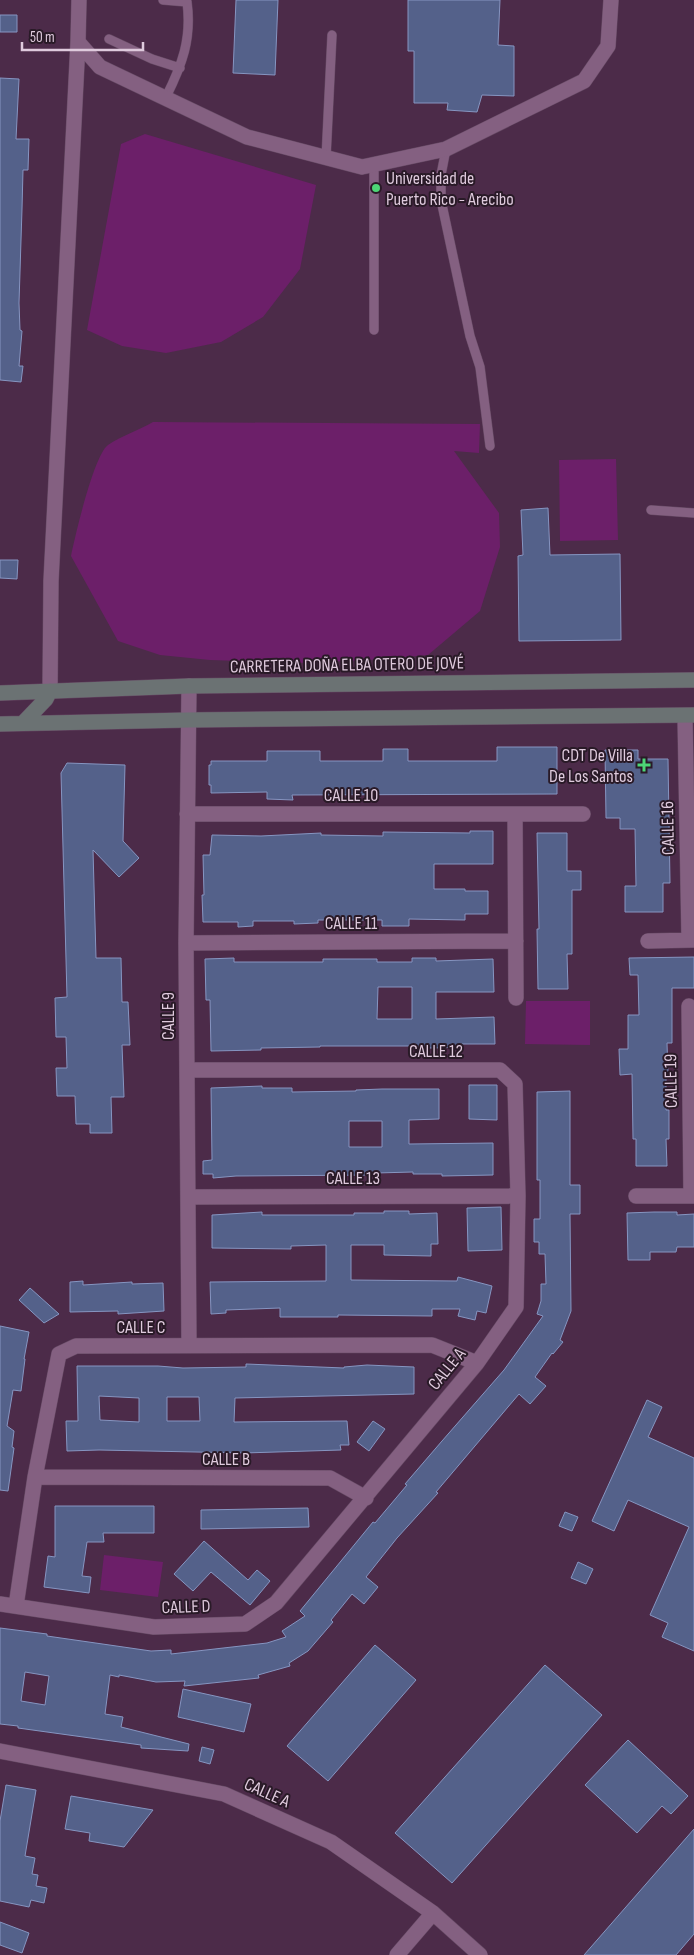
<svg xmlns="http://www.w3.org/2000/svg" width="694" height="1955" viewBox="0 0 694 1955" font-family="'Sofia Sans Condensed',sans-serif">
  <rect width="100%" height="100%" fill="#4c2b49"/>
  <path fill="#6c1f69" d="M145 134 316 185 300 269 263 317 221 342 166 353 122 346 87 330 121 144Z
    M153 422 480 424 479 453 454 451 499 513 500 547 480 611 428 655 369 660 298 663 210 660 160 655 118 641 71 556C75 536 94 455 108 445 121 436 139 430 153 422Z
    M616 459 618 540 560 541 559 460Z
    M526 1001H590V1045L525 1044Z
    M104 1555 163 1562 158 1597 100 1590Z"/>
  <path fill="#54618a" stroke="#8695c1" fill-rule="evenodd" d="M236 0H278L275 75 233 73Z
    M408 0H500L498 45 514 46V96L482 95 477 112 447 110 448 103H414V51H408Z
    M0 15H17V32H0Z
    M0 78 19 79 16 139H29L28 170H23L22 209 19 303 20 330 22 331 19 366H23L21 382 0 380Z
    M548 508 550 555 620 554 621 640 519 641 518 556 523 555 521 510Z
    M0 560H18L17 579 0 578Z
    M497 747H557V794L292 795 293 800 267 799V792L211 793V785H209V765H211V761H267V751H320V761H383V749H408V761H497Z
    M605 750H638V759H668L670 883H663V912H625V886H636L635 829H620V818H606Z
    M67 763 125 765 123 841 139 858 119 877 93 850 96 958H121L122 1002H128L130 1045H122L124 1097H111L112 1133H90V1124H76L75 1096H57L56 1068H67L66 1037H56L55 998 67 997 61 773Z
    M470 831H493V864H434V889H465V891H488V914H465V920L409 919V926H382V920H318V923L294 924V921H253V926L238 927V922H203L202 895H204L203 855H210L212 835 261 836 321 833V835L383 836V832L470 833Z
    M537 833H567V871H581V890H572V954H567L568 989H538L537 929H539Z
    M694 957V988H672V1043H667L668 1074H666V1110H669V1139H666L667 1166H636V1139H633L632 1074 620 1075 619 1049H628V1015H639L638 975H630L629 958Z
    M234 958V962H323V959H377V962H412V958H436V961L493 959 494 992H436V1019L494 1017 495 1044H462V1047L435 1048H412V1046H320V1047L261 1048V1050L211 1051 210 1000H206L205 959ZM378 987H412V1019H377Z
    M469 1085H497V1120L469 1119Z
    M262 1086V1088H292V1092L356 1091V1090L382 1089H439V1119L409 1120V1144L493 1143V1175L442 1176V1174H413V1172L376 1173V1175L236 1176 213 1178V1174H203V1161L212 1160 211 1088ZM349 1121H382V1147H349Z
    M570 1091V1185H580V1214H570L571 1311 560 1340 563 1342 553 1354 552 1353 535 1377 546 1386 530 1404 519 1394 436 1492 438 1493 397 1538 366 1577 378 1587 364 1604 352 1594 331 1620 333 1622 308 1651 289 1663 290 1666 258 1675 259 1678 184 1686 185 1681 156 1682 119 1675V1677L110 1675 105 1714 123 1717 121 1727 189 1744 188 1751 141 1748V1745L18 1728V1726L0 1724V1628L47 1634V1636L151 1651 171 1650V1654L267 1643 286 1637 282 1631 305 1616 300 1611 373 1522 375 1523 407 1485 405 1484 442 1441 504 1370 543 1316 537 1314 541 1301V1284H546L545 1254H539V1242H534V1219H540V1180H537V1092ZM25 1672 49 1676 45 1705 21 1701Z
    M501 1207 502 1250 468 1251 467 1208Z
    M384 1211H409V1214L437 1213 438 1244H431V1256L384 1255V1245H351V1280L457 1281 458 1277 492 1286 486 1313 477 1311 475 1320 458 1316 460 1309H432V1316L338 1315V1317H280V1308L226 1310V1313L211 1314 210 1282 326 1281V1245L291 1246V1249L212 1248V1215L262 1212V1215H354V1213H384Z
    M654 1212H677V1215L694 1214V1247H677L676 1252H650V1260H628L627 1213Z
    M83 1281V1285L132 1282V1284L163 1283 164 1311 118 1314V1311L70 1312V1282Z
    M30 1288 59 1314 44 1323 19 1300Z
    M0 1326 29 1332 24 1359H25L21 1391 13 1390 7 1426 14 1431 12 1447 14 1448 8 1491 0 1490Z
    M246 1364 344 1368V1367L367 1365 414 1367V1394L235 1398 234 1422 347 1421 349 1445H340L341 1450 244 1453 99 1450 67 1451 66 1421H78L77 1366H158L183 1368 246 1367ZM99 1396 139 1398V1422L100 1420ZM167 1397H199L200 1421H167Z
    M647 1400 662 1407 648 1437 694 1458V1651L662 1637 668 1623 650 1615 689 1527 628 1500 614 1531 592 1521Z
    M373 1421 385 1429 369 1451 357 1442Z
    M55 1506H154V1533H103L104 1542H87L82 1576 91 1577 89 1593 44 1587 48 1556 55 1557Z
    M308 1508 309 1527 201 1529V1510Z
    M565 1512 578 1517 572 1531 559 1526Z
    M204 1541 248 1580 257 1570 270 1581 250 1605 211 1572 193 1591 174 1574Z
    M578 1562 593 1569 586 1584 571 1578Z
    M375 1645 416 1680 328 1781 287 1746Z
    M545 1665 602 1715 452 1883 395 1833Z
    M183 1689 251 1704 244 1732 178 1717Z
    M628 1740 688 1796 671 1814 662 1806 637 1833 585 1785Z
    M202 1747 214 1750 210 1764 199 1761Z
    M6 1785 36 1790 25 1856 35 1858 32 1874 38 1875 36 1886 47 1888 44 1903 31 1900 29 1907 0 1901V1821Z
    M71 1796 153 1810 124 1847 89 1841 90 1833 65 1829Z
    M694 1829V1934L676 1955H584Z
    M0 1922 29 1933 22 1953 0 1945Z"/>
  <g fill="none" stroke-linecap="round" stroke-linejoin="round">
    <g stroke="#654963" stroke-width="10">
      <path id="lane" d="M163 0 187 2C192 39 182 65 166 97
        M109 39 152 59 180 68
        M446 149 441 175V200L470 336 480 367 490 446
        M326 158 332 35
        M374 330V164
        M651 510 694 513"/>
    </g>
    <g stroke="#654963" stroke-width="16">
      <path id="street" d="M79 0 78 42 100 67 247 137 362 167 446 149 584 81 608 46 611 0
        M50 691 51 581 78 42
        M685 716 689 940
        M187 814H583
        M515 814 516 998
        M648 941 694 940
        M186 943 516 941
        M689 1006 691 1196
        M636 1196H694
        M188 1197 518 1196
        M189 1345 186 943 189 686
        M35 1477 330 1478 366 1498
        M0 1604 154 1627 245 1624 276 1603 477 1363 516 1307 518 1196 515 1084 500 1070H187
        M16 1606 35 1477 59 1354 76 1346 432 1345 477 1363
        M0 1751 224 1794 331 1842 433 1913 480 1955
        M397 1955 433 1913"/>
    </g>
    <g stroke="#654963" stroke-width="16">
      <path id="secondary" d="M0 693 189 686 694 680
        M23 723 46 699 50 691
        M0 724 188 720 694 715"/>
    </g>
    <use href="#lane" stroke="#846081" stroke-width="9"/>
    <use href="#street" stroke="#846081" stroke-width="15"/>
    <use href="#secondary" stroke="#6b7273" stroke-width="15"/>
  </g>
  <g fill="#4dd676" stroke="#291a27" stroke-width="2">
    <circle cx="376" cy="188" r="5"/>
    <path d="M641.5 757.5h5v5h5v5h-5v5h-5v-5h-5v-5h5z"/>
  </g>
  <g text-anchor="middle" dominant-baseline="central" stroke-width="4" stroke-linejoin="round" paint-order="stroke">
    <g font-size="18" fill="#dfcadd" stroke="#291a27" text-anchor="start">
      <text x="386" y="178">Universidad de<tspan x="386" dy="21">Puerto Rico - Arecibo</tspan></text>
      <text x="633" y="755" text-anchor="end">CDT De Villa<tspan x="633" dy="21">De Los Santos</tspan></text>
    </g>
    <g font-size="18" fill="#dfcadd" stroke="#291a27">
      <text transform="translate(347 665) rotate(-1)">CARRETERA DOÑA ELBA OTERO DE JOVÉ</text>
      <text x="351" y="795">CALLE 10</text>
      <text transform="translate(668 828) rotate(-91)">CALLE 16</text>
      <text x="351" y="923">CALLE 11</text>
      <text transform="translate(168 1016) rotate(-90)">CALLE 9</text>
      <text x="436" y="1051">CALLE 12</text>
      <text transform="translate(671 1081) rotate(-91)">CALLE 19</text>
      <text x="353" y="1178">CALLE 13</text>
      <text x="141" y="1327">CALLE C</text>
      <text transform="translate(447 1369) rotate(-51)">CALLE A</text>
      <text x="226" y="1459">CALLE B</text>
      <text transform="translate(186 1607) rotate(-2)">CALLE D</text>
      <text transform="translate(267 1793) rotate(24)">CALLE A</text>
    </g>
  </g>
  <path d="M22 42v8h121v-8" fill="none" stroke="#dfcadd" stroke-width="2.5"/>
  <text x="30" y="42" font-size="15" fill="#dfcadd" stroke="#291a27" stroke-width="4" paint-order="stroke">50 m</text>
</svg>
